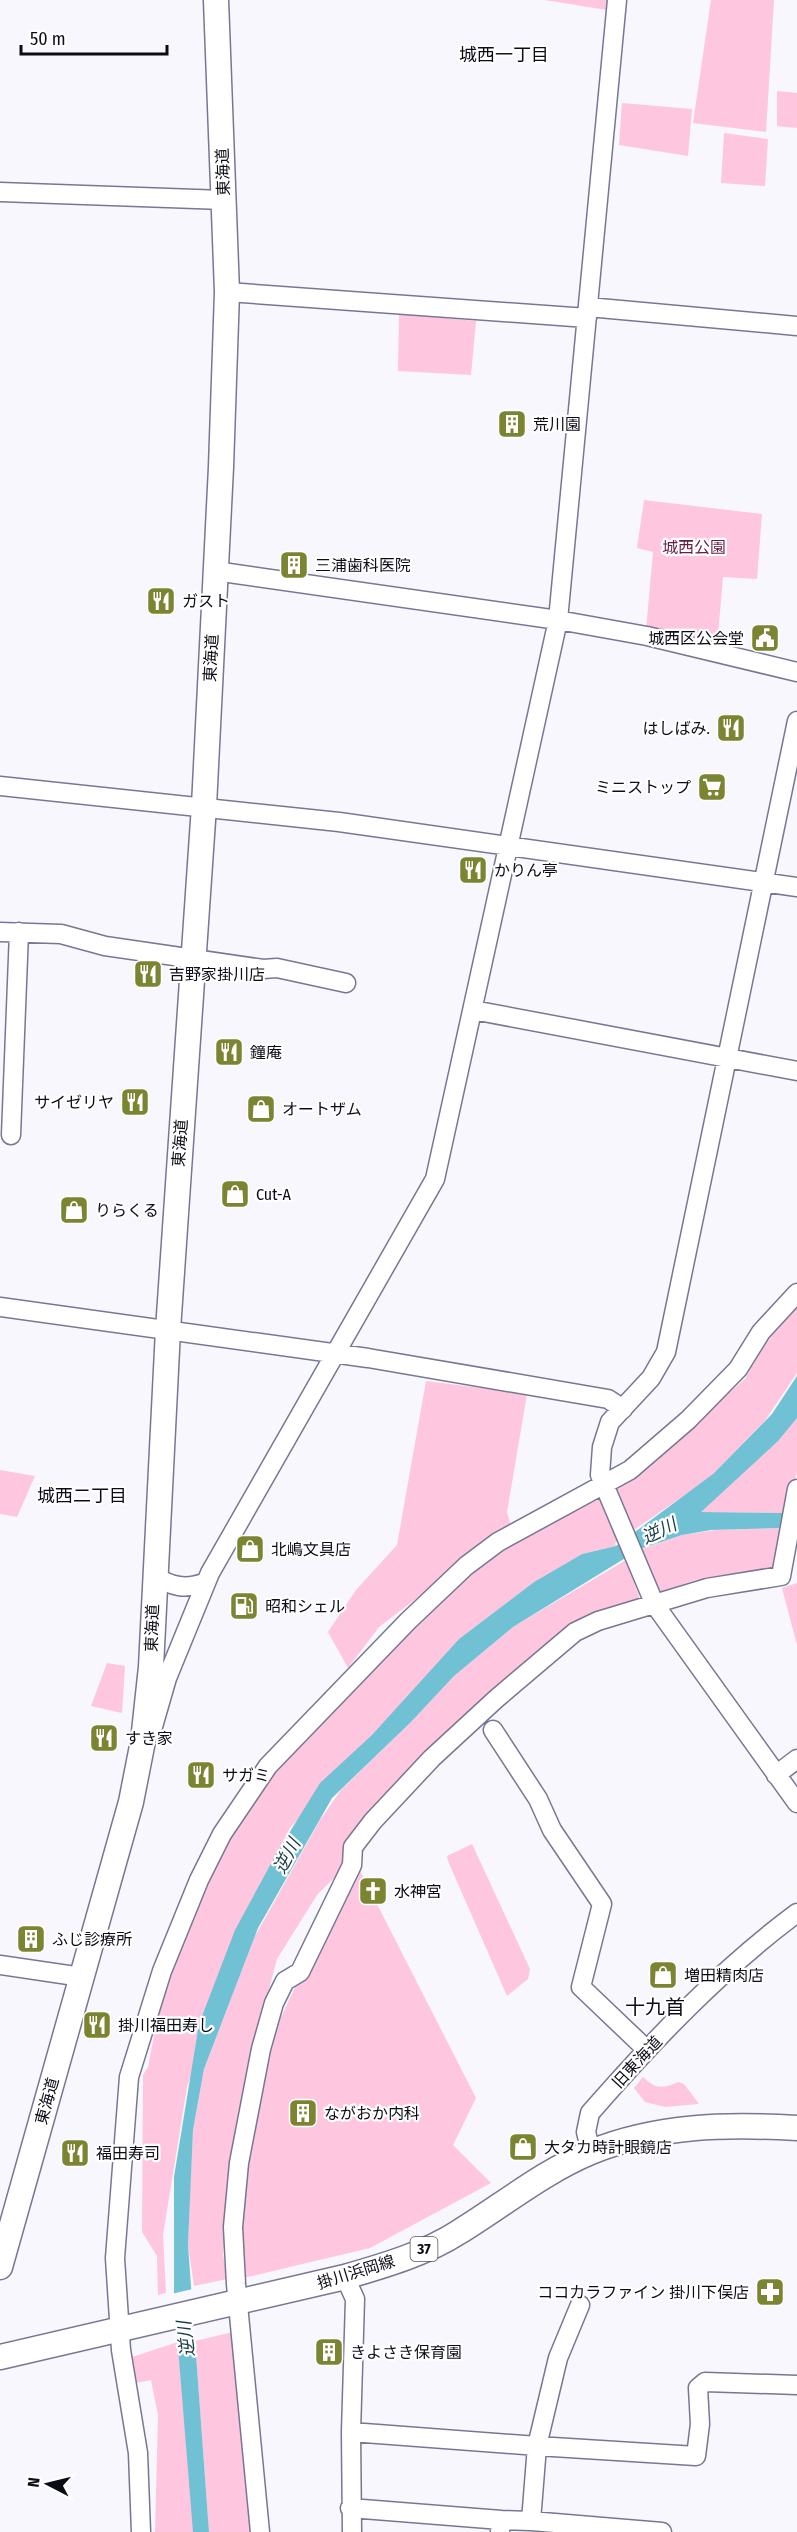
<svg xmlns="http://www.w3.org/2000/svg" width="797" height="2532" viewBox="0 0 797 2532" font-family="'Fira Sans Condensed','Noto Sans JP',sans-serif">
  <rect width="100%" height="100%" fill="#f7f7fd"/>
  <path fill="#ffc6df" d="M545 0H608L607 10Z
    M711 0H774L766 132 693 123Z
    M777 91 797 93V128L777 126Z
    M622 103 692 109 688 156 619 145Z
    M724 133 768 139 765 186 721 183Z
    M399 314 476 321 471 375 398 371Z
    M644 500 762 514 757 579 723 577 717 647 646 630 653 552 637 548Z
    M797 1307V1373L764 1422 708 1479 615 1543 616 1546 582 1554 534 1582 459 1639 290 1828 239 1924 187 2087 163 2235 166 2293 158 2295 157 2256 142 2232 143 2075 148 2067 167 1968 202 1883 258 1794 334 1704 419 1616 500 1550 615 1491 745 1379 769 1334Z
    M426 1381 527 1394 507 1512 511 1526 379 1627 348 1668 328 1632 356 1590 397 1545Z
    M797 1418V1472L787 1513 700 1512Z
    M0 1470 35 1476 17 1517 0 1514Z
    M784 1528 778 1561 771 1570 695 1580 658 1593 642 1549 682 1535 716 1530Z
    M626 1560 641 1602 591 1617 483 1705 343 1869 317 1895 277 1959 249 2064 229 2195 223 2254 227 2279 194 2286 188 2245 190 2192 193 2130 204 2069 254 1938 320 1820 341 1790 411 1722 454 1676 513 1627Z
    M797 1583V1645L782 1588Z
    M107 1663 125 1666 122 1713 91 1706Z
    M472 1844 530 1969 528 1979 507 1996 448 1861 447 1856Z
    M355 1861 476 2098 453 2145 491 2183 370 2248 243 2278 239 2232 262 2057Z
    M643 2077C655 2089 663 2089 678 2082L684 2084 699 2104 665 2107 645 2102 634 2088Z
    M237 2331 258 2532H209L195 2341Z
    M178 2342 194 2532H155L158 2415 151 2380 136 2383 132 2357Z"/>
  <path fill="#71c1d5" d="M797 1376V1418L778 1441 701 1512 787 1513 784 1528 711 1530 682 1535 640 1549 513 1627 454 1676 411 1722 332 1798 258 1928 204 2069 193 2130 188 2245 209 2532H193L174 2298V2177L199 2024 235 1930 275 1856 320 1783 372 1735 459 1639 534 1582 582 1554 616 1546 713 1474 772 1414Z"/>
  <path fill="#f7f7fd" d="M193 2289 196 2337 175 2342 171 2294Z"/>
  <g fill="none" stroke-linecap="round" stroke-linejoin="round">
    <g stroke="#767893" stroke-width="21">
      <path id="minor" d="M0 192 224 200
        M227 292 587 318
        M588 307 797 326
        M215 571 558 620 647 636 797 672
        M797 721 666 1352 651 1378 610 1422 602 1447 600 1475 655 1605 797 1803
        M0 786 339 822 797 887
        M0 932 61 934 105 946 263 969 277 968 346 983
        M473 1010 797 1071
        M11 1135 19 932
        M0 1307 368 1358 608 1399 623 1409
        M154 1575C171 1587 186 1590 206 1582
        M152 1730 167 1678 210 1573 435 1179 558 620 617 0
        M493 1730 538 1799 552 1830 602 1904 581 1987 647 2050
        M776 1775 797 1759
        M0 1965 82 1977
        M591 2152 586 2132 590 2113C652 2042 720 1970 797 1913
        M345 2277 355 2299 351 2432 352 2532
        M351 2432 537 2446 558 2358 580 2305
        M350 2508 501 2520
        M531 2521 662 2532
        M141 2532 138 2453 121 2350 115 2258 129 2077 162 1971 199 1880 222 1834 268 1766 408 1621 466 1566 498 1542 630 1470 688 1420 738 1369 761 1332 797 1293
        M260 2532 236 2284 233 2227 239 2163 261 2049 274 2003 285 1981 300 1972 352 1865 353 1847 373 1821 432 1758 496 1699 575 1632 598 1621 707 1588 781 1576 797 1489
        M500 2532 501 2520 531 2521 537 2446 696 2456 700 2424 698 2388 705 2382 797 2385"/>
    </g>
    <g stroke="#767893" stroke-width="27">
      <path id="major" d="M0 2267 131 1802 143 1741 151 1667 168 1330 204 806 221 467 227 292 216 0
        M0 2357 345 2277C383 2266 425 2254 459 2232 503 2205 543 2172 591 2152 658 2125 726 2124 797 2128"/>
    </g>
    <use href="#minor" stroke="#fff" stroke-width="18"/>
    <use href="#major" stroke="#fff" stroke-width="24"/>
  </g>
  <defs>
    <g id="building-square" transform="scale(1.5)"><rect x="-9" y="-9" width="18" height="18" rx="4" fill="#7b8431" stroke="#fff"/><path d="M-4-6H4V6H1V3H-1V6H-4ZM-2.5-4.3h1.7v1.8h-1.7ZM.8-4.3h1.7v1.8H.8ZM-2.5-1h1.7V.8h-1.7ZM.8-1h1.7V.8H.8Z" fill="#fff"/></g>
    <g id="restaurant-square" transform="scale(1.5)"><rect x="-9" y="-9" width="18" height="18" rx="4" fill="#7b8431" stroke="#fff"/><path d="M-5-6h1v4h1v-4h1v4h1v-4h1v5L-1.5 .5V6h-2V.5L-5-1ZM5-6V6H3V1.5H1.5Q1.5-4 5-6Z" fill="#fff"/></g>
    <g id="civic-square" transform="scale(1.5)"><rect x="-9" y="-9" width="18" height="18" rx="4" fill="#7b8431" stroke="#fff"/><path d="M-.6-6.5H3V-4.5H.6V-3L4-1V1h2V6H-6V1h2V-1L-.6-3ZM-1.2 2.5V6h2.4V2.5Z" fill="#fff"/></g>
    <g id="supermarket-square" transform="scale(1.5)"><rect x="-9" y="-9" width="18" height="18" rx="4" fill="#7b8431" stroke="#fff"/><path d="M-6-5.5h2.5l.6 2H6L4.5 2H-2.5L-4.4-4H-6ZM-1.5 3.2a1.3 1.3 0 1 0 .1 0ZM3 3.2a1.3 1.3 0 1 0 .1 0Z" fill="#fff"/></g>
    <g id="shop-square" transform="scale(1.5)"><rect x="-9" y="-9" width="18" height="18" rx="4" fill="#7b8431" stroke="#fff"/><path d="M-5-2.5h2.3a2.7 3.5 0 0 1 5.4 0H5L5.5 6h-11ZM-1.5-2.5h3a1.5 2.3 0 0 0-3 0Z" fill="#fff"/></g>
    <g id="fuel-square" transform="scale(1.5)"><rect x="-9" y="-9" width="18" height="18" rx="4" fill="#7b8431" stroke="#fff"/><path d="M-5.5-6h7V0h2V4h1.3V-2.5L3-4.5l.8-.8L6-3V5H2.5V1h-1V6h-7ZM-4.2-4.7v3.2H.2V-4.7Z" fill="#fff"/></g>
    <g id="church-square" transform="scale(1.5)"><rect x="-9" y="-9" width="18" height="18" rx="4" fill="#7b8431" stroke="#fff"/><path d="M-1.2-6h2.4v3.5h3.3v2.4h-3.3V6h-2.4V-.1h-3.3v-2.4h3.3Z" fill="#fff"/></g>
    <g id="pharmacy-square" transform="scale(1.5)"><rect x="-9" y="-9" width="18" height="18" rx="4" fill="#7b8431" stroke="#fff"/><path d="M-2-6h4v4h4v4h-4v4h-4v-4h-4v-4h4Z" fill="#fff"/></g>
  </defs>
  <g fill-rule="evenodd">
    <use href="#building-square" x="512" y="424"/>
    <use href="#building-square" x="294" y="565"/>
    <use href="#restaurant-square" x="161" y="601"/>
    <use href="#civic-square" x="765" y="638"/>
    <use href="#restaurant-square" x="731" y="728"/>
    <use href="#supermarket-square" x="712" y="787"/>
    <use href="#restaurant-square" x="473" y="870"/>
    <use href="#restaurant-square" x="148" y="974"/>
    <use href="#restaurant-square" x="229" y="1052"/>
    <use href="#restaurant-square" x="135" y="1102"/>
    <use href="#shop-square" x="261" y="1109"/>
    <use href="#shop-square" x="235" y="1194"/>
    <use href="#shop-square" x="74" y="1210"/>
    <use href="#shop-square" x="250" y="1549"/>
    <use href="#fuel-square" x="244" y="1606"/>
    <use href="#restaurant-square" x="104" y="1738"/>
    <use href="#restaurant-square" x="201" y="1775"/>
    <use href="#church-square" x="373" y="1891"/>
    <use href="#building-square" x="31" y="1939"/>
    <use href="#shop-square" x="663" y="1975"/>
    <use href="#restaurant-square" x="97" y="2025"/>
    <use href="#building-square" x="303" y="2113"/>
    <use href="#shop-square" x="523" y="2147"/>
    <use href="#restaurant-square" x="75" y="2153"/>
    <use href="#pharmacy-square" x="770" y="2292"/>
    <use href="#building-square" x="329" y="2352"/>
  </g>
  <g text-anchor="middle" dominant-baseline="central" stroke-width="4.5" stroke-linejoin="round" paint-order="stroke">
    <rect fill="#fff" stroke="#55555c" stroke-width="1.5" x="410.5" y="2237" width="27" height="24" rx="4.5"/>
    <g font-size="15" font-weight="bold" fill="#0c0c16">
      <text x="424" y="2249">37</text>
    </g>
    <g font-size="16" fill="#0c0c16" stroke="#fff">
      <text transform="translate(223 172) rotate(-92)">東海道</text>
      <text transform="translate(211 658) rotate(-87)">東海道</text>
      <text transform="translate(180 1143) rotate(-86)">東海道</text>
      <text transform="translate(152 1628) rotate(-88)">東海道</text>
      <text transform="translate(637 2062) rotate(-47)">旧東海道</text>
      <text transform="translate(47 2101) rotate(-75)">東海道</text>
      <text transform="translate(356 2272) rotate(-17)">掛川浜岡線</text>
    </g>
    <g font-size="16" fill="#0c0c16" stroke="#fff" text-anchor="start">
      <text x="533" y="424">荒川園</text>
      <text x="315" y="565">三浦歯科医院</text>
      <text x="182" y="601">ガスト</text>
      <text x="744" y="638" text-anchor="end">城西区公会堂</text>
      <text x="710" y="728" text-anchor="end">はしばみ.</text>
      <text x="691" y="787" text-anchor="end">ミニストップ</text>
      <text x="494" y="870">かりん亭</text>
      <text x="169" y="974">吉野家掛川店</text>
      <text x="250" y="1052">鐘庵</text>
      <text x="114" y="1102" text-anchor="end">サイゼリヤ</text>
      <text x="282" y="1109">オートザム</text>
      <text x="256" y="1194">Cut-A</text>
      <text x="95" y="1210">りらくる</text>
      <text x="271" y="1549">北嶋文具店</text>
      <text x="265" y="1606">昭和シェル</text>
      <text x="125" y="1738">すき家</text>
      <text x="222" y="1775">サガミ</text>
      <text x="394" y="1891">水神宮</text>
      <text x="52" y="1939">ふじ診療所</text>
      <text x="684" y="1975">増田精肉店</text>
      <text x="118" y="2025">掛川福田寿し</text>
      <text x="324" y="2113">ながおか内科</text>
      <text x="544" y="2147">大タカ時計眼鏡店</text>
      <text x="96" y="2153">福田寿司</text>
      <text x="749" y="2292" text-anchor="end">ココカラファイン 掛川下俣店</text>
      <text x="350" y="2352">きよさき保育園</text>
    </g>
    <g font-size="16" fill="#661d45" stroke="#fff">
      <text x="694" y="547">城西公園</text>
    </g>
    <g font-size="18" fill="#0c0c16" stroke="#fff">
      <text x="504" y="55">城西一丁目</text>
      <text x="82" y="1496">城西二丁目</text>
    </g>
    <g font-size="18" font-style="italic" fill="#173c46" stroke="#fff">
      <text transform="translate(659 1531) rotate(-26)">逆川</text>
      <text transform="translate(287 1856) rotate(-62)">逆川</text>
      <text transform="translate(186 2339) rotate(-97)">逆川</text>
    </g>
    <g font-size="20" fill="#0c0c16" stroke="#fff">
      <text x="655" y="2007">十九首</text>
    </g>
  </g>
  <g transform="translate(48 2484) rotate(277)" stroke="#ffffff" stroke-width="4.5" paint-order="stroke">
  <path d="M0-4.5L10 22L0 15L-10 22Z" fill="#0c0c16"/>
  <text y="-9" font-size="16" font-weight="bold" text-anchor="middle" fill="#0c0c16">N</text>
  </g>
  <path d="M21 45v9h146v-9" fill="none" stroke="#0c0c16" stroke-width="3"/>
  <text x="30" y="45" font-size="18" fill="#0c0c16" stroke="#ffffff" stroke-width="4.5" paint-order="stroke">50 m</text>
</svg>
